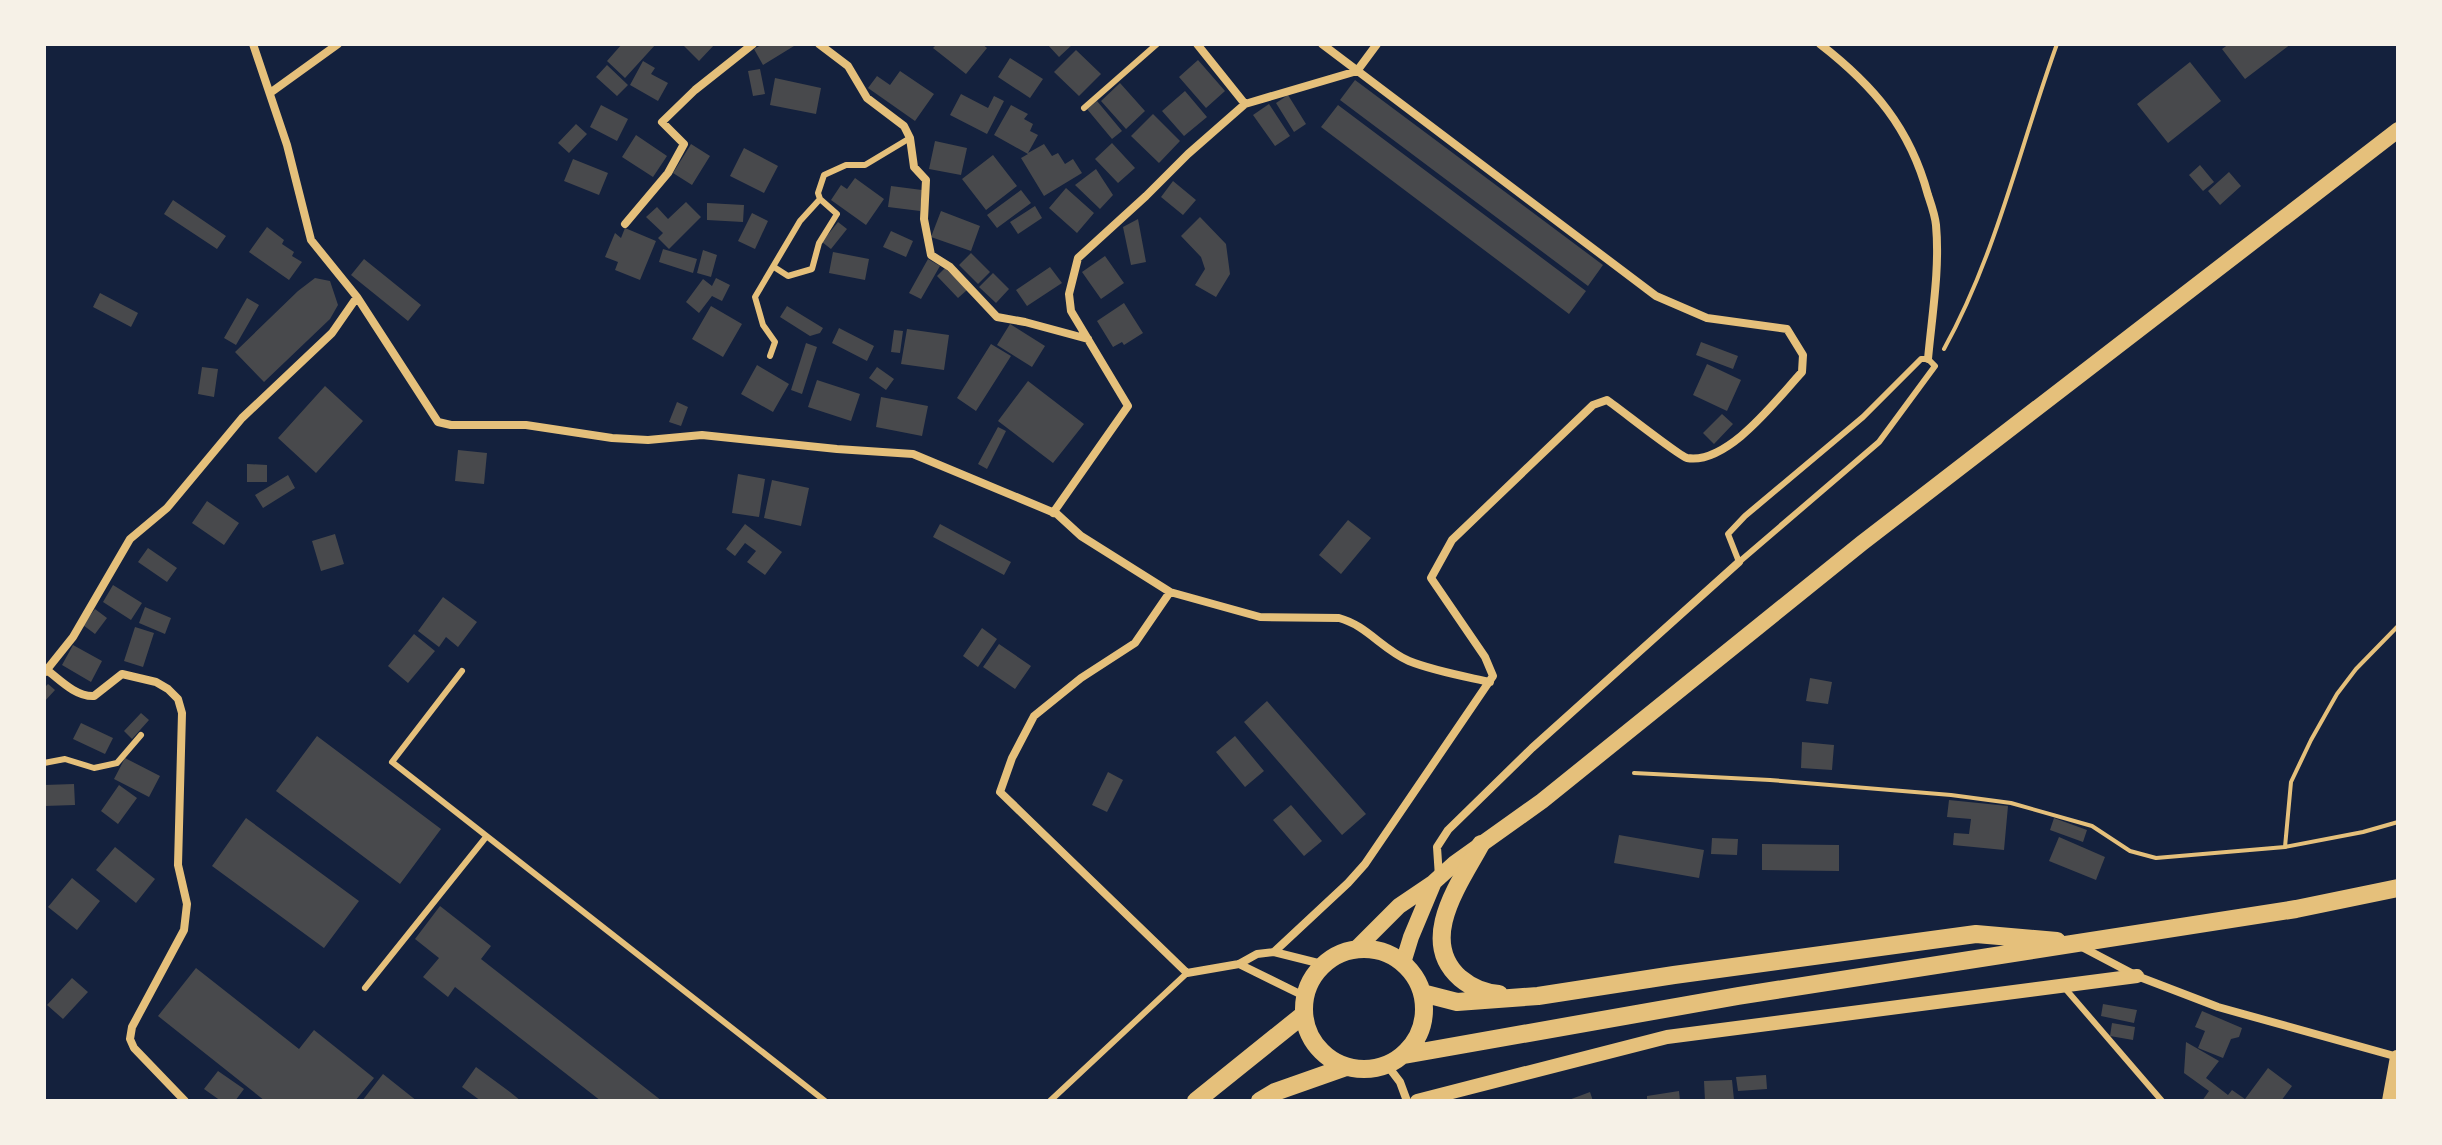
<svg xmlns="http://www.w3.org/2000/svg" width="2442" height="1145" viewBox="0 0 2442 1145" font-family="'Crimson Pro',serif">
  <rect width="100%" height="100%" fill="#14213d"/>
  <path fill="#48494c" d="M622 44H656L625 78 607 61Z
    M682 44H715L699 61Z
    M763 44H793L794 46 763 65 754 49Z
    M937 44H982L987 48 966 74 933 48Z
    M1047 44H1073L1059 57Z
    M2229 44H2291L2245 79 2222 49Z
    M1076 50 1101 74 1079 96 1054 72Z
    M1010 58 1043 79 1030 98 998 77Z
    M1198 60 1225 91 1206 108 1179 77Z
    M643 61 655 68 651 74 668 83 658 101 630 85Z
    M2190 62 2221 101 2168 143 2137 104Z
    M607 65 628 85 617 96 596 77Z
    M760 69 765 94 753 96 748 71Z
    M900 71 934 94 915 121 868 88 877 76 890 85Z
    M775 78 821 88 816 114 770 105Z
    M1355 80 1603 265 1588 286 1340 100Z
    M1120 83 1145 111 1126 129 1101 101Z
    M1185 91 1207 117 1184 136 1162 111Z
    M961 94 988 108 994 96 1004 101 987 134 950 115Z
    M1288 95 1306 124 1294 132 1276 103Z
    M1097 101 1122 131 1112 139 1087 109Z
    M1269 104 1290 136 1275 146 1253 115Z
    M601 105 628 119 617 141 590 127Z
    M1011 105 1028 114 1024 119 1033 124 1030 131 1038 135 1028 153 1044 144 1052 156 1058 153 1065 164 1073 159 1082 173 1044 196 1021 158 1028 154 994 135Z
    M1338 105 1586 291 1569 314 1321 127Z
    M1153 114 1180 141 1159 163 1131 136Z
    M576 124 587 134 569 153 558 143Z
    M636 135 667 156 653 177 622 157Z
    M935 141 967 148 961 175 929 169Z
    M1112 143 1135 168 1118 183 1095 159Z
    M691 144 710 156 692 185 673 173Z
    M744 148 778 166 764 193 730 176Z
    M993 155 1017 186 986 210 962 179Z
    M573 159 608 173 599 195 564 181Z
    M2200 165 2214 182 2203 191 2189 175Z
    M1096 169 1113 195 1100 209 1075 185Z
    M2229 172 2241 186 2220 205 2208 191Z
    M855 178 884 199 866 225 831 200 841 185 847 189Z
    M1173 181 1196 200 1183 215 1161 197Z
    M891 186 922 190 920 211 888 207Z
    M1066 188 1094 213 1077 233 1049 208Z
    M1021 190 1031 203 997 228 987 215Z
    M173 200 226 236 217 249 164 214Z
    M686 202 701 217 669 249 658 238 663 233 646 217 657 207 668 219Z
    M707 203 744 205 743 222 707 220Z
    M1035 206 1042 218 1018 234 1010 222Z
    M941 211 980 226 971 251 931 237Z
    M752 213 768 221 755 249 738 241Z
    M1200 217 1226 244 1230 274 1216 297 1195 285 1205 269 1201 257 1181 236Z
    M1138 219 1146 262 1131 265 1123 227Z
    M838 222 847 229 831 249 822 242Z
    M267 227 284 240 282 244 294 252 292 256 302 262 289 280 249 252Z
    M625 228 656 241 640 280 615 270 618 262 605 257 615 233 621 238Z
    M891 231 913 241 906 257 883 247Z
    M663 249 697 259 693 273 659 262Z
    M703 250 717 255 711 277 697 273Z
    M833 252 869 259 865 280 829 273Z
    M971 253 990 272 978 284 959 265Z
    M1105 256 1124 283 1101 299 1082 272Z
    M364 259 421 305 408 321 351 275Z
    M928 259 940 266 921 299 909 293Z
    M1050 267 1062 283 1027 306 1016 290Z
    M945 268 967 290 958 298 937 276Z
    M993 273 1009 289 996 303 979 287Z
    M315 278 330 281 338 305 330 319 264 382 235 352 298 291Z
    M716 278 730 285 722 301 712 296 699 313 686 302 703 279 712 286Z
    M100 293 138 313 131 327 93 307Z
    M247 298 259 305 236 345 224 338Z
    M1124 303 1143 333 1124 345 1122 342 1113 347 1097 321Z
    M711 306 742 324 723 357 692 339Z
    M787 306 823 328 820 333 810 336 780 317Z
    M1010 324 1045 346 1032 367 997 345Z
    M839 328 874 346 867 361 832 343Z
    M907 329 949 335 944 370 901 364Z
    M894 330 903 331 900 353 891 352Z
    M1701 342 1738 356 1733 369 1696 355Z
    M806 343 817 347 802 394 791 390Z
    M991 344 1011 356 976 411 957 398Z
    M1707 364 1741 380 1727 411 1693 395Z
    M757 365 789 384 773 412 741 394Z
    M202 367 218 369 214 397 198 394Z
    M877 367 894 379 886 390 869 378Z
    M817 380 860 394 851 421 808 407Z
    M1028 381 1084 424 1053 463 998 421Z
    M325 386 363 421 316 473 278 438Z
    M881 397 928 406 922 436 876 427Z
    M677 402 688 407 681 426 669 422Z
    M1722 414 1733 424 1714 444 1703 433Z
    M998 427 1006 431 987 469 978 464Z
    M458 450 487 453 484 484 455 481Z
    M247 464 267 465V482H247Z
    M738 474 765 479 759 517 732 513Z
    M288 475 295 488 263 508 255 495Z
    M772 480 809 488 801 526 764 518Z
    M207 501 239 523 224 545 192 523Z
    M1348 520 1371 538 1341 574 1319 555Z
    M745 524 782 552 765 575 747 562 756 551 745 543 735 556 726 549Z
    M940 524 1011 562 1004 575 933 537Z
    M335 534 344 564 321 571 312 541Z
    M148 548 177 568 167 582 138 562Z
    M113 585 142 603 131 620 103 602Z
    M443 597 477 622 458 647 446 637 439 647 418 631Z
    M145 607 171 618 165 634 139 623Z
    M95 609 107 618 95 634 83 625Z
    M135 627 154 633 143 667 124 661Z
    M982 628 997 639 978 667 963 656Z
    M414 634 435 651 408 683 388 666Z
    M999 644 1031 666 1015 689 983 667Z
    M73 645 102 661 91 682 62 665Z
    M1810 678 1832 682 1828 704 1806 701Z
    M48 684 55 690 44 702V688Z
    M1267 701 1366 814 1342 835 1244 722Z
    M141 713 149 720 132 739 124 731Z
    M81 723 113 738 105 754 73 739Z
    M317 736 441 829 400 884 276 791Z
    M1235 736 1264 771 1245 787 1216 752Z
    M1802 742 1834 745 1832 770 1801 768Z
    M125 758 160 776 149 797 114 779Z
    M1108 772 1123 780 1107 812 1092 805Z
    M74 784 75 805 44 806V785Z
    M119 785 137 798 118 824 101 811Z
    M1949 800 2008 806 2004 850 1953 845 1954 833 1969 834 1971 819 1947 817Z
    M1291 805 1322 841 1304 856 1273 820Z
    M246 818 359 901 324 948 212 866Z
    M2054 818 2087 830 2083 842 2050 830Z
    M1619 835 1704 850 1699 878 1614 863Z
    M2059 837 2105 857 2096 880 2049 861Z
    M1712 838 1738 839 1737 855 1711 854Z
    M1762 844 1839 845V871L1762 870Z
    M115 847 155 879 136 903 96 870Z
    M72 878 100 901 77 930 48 907Z
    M440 906 491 946 481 959 662 1101H601L455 987 448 997 423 977 439 958 415 939Z
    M196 968 299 1049 314 1030 374 1078 355 1101H265L158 1016Z
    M72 978 88 992 63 1019 47 1005Z
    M2103 1004 2137 1010 2134 1023 2101 1016Z
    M2202 1011 2242 1028 2239 1037 2231 1039 2223 1058 2198 1048 2205 1031 2195 1027Z
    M2112 1023 2135 1027 2133 1040 2110 1036Z
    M2186 1042 2219 1061 2206 1078 2228 1095 2232 1090 2245 1099 2268 1068 2292 1086 2281 1101H2202L2209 1091 2184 1073Z
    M476 1067 510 1092 521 1101H481L462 1087Z
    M218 1071 244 1089 235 1101H221L204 1089Z
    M383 1074 417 1101H362Z
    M1766 1075 1767 1089 1738 1091 1736 1077Z
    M1732 1080 1734 1100 1705 1101 1704 1081Z
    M1679 1091 1680 1101H1647V1096Z
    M1590 1092 1593 1101H1566Z"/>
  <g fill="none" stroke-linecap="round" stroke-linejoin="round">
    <path stroke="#e5c07b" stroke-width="4" d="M1944 349C1997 253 2020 146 2057 44
      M1634 773 1770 780 1951 795 2011 803 2092 826 2130 851 2156 858 2285 847 2363 832 2398 822
      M2285 847 2291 782 2311 740 2337 694 2356 669 2398 626"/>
    <path stroke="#e5c07b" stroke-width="6" d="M1084 108 1157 44
      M774 267 788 276 812 269 819 243 837 214 820 199
      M770 356 775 342 763 325 755 297 800 221 820 199 818 193 824 175 846 165H865L910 138
      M1921 359H1928L1935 366 1879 442 1739 562 1728 534 1745 516 1863 417Z
      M462 671 392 762 825 1101
      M44 763 65 759 94 768 117 763 141 735
      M2063 986 2162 1101
      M365 988 486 837
      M1050 1101 1187 973"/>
    <path stroke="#e5c07b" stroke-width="8" d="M253 44 287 145 311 240 357 297 438 422 451 425H526L612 438 648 440 702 435 837 449 913 454 1057 514 1081 536 1170 592 1260 617 1339 618C1366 625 1383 650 1409 661 1434 671 1463 676 1490 682
      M819 44 848 66 867 98 904 126 910 138 914 167 926 180 924 219 931 255 950 267 997 317 1025 322 1088 339
      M1197 44 1245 104
      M1820 44C1874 86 1910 128 1928 195 1931 204 1935 215 1936 225 1940 269 1932 315 1928 359
      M270 93 338 44
      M625 224 668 173 684 144 662 122 695 90 753 44
      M1053 513 1128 406 1071 311 1069 294 1078 258 1146 196 1188 154 1245 104 1357 71 1377 44
      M1170 592 1135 643 1081 678 1034 716 1012 758 1000 792 1187 973 1239 964 1257 954 1274 952 1322 964
      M47 670C60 680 76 697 94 696L122 674 156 682 168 689 178 699 182 713 178 865 187 904 184 930 132 1027 130 1039 134 1048 185 1101
      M45 672 73 637 130 539 167 508 242 418 332 333 357 297
      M1439 877 1437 847 1448 830 1532 748 1739 562
      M2080 946 2137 976 2218 1007 2398 1057
      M1274 952 1348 883 1365 864 1493 676 1485 657 1431 578 1452 540 1593 405 1607 400C1620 409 1679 456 1687 458 1728 465 1777 399 1802 372L1803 355 1787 329 1707 318 1656 296 1322 44
      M1239 964 1304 996
      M1387 1065 1400 1082 1407 1101"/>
    <path stroke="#e5c07b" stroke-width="14" d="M1417 1101 1667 1037 2137 976
      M2389 1101 2397 1057"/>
    <path stroke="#e5c07b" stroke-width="16" d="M1356 949 1399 906 1433 883
      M1403 963 1411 937 1434 882 1455 863 1542 801 1862 543 2398 130"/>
    <path stroke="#e5c07b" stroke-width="18" d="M1481 844C1460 883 1417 940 1460 978 1472 988 1484 993 1499 994
      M1304 1009a60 60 0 1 1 120 0a60 60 0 1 1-120 0Z
      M1422 993 1457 1002 1538 996 1674 975 1976 934 2057 941
      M1404 1055 1738 996 2296 909 2398 888
      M1196 1101 1303 1015
      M1260 1101 1275 1092 1346 1067"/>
  </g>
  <rect width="2442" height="1145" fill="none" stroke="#f6f1e7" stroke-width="92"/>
</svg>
